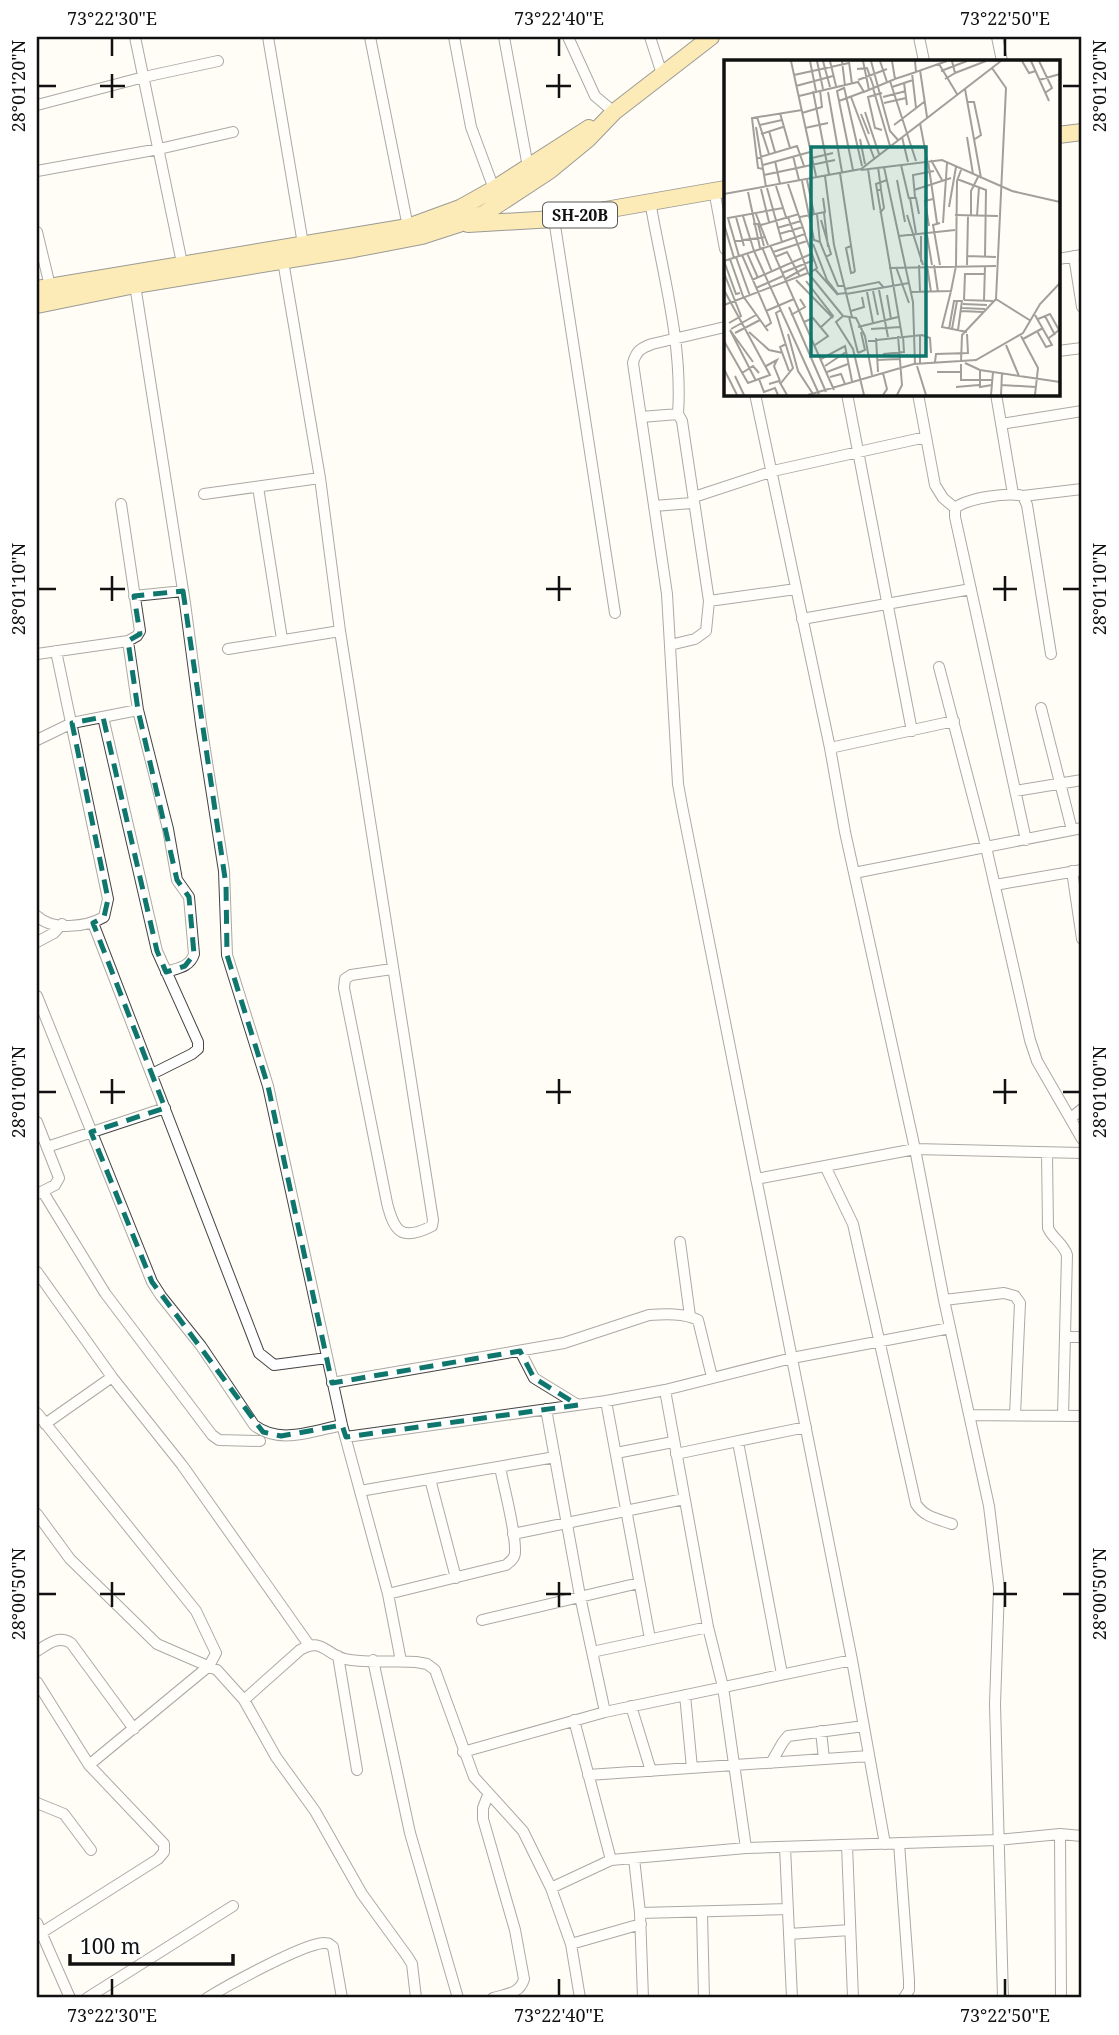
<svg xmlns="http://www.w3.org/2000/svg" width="1119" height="2035" viewBox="0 0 1119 2035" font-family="'Noto Serif',serif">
  <rect width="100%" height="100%" fill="#fffdf5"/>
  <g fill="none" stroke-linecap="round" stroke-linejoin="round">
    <g stroke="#444" stroke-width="12">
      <path id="street" d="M135 37 182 263
        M268 37 303 244
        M370 37 408 227
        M454 37 471 127 494 189
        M504 37 528 167
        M568 37 595 96 614 112
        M650 37 662 74
        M919 37 924 61
        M997 37 1002 61
        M37 105 144 77 218 61
        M37 171 159 149 233 132
        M714 190 725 249
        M650 201C662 271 683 343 678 414
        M554 219 615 613
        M37 232 50 286
        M1074 256 1082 307
        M1058 259 1082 255
        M283 261 320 478 340 631 433 1220 432 1226C401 1242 394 1231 387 1203L344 988 345 979 351 975 392 969
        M135 285 185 603 201 724 224 871 227 955 268 1086 342 1425 388 1594 401 1661
        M725 327 652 344C641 348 636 351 633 363L667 594 678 784 682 806 852 1660 885 1844
        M1058 351 1082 348
        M755 394 830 748 845 832 915 1149 944 1300 989 1506 999 1588 995 1704 1003 1998
        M847 394 912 731
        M918 394 935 485 943 498 955 508
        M996 394 1013 494
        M641 417 678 414 682 421 709 601 706 631 695 639 670 645
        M1001 424 1082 411
        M258 487 282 639
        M204 494 320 478
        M1023 496 1082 489
        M654 506 692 503 694 497 773 471 926 437
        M134 596 183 591
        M709 601 796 589
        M802 619 971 589
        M128 641 138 710 168 829 177 880 189 897 194 954C190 967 178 968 166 972
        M228 649 340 631
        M37 654 128 641 137 636 140 631 121 504
        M939 667 986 847 1030 1040 1037 1061 1082 1139
        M1041 708 1072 830
        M103 717 157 951 198 1042V1049L192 1054 152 1074
        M37 740 72 723 138 710
        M830 748 954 721
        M1015 791 1082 780
        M1026 840 955 517V508C968 498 1008 492 1023 496L1027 505 1051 654
        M1072 871 1082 939
        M854 873 1082 828
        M995 885 1082 870
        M37 916C52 931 87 927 104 917L108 899 56 651
        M93 923 259 1353 274 1365 327 1358
        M37 942 54 933 62 924
        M37 996 152 1282 161 1296 201 1346 254 1425C279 1445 313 1431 342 1425
        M1071 1118 1082 1109
        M37 1122 59 1178 55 1185 37 1194
        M47 1147 165 1108
        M1047 1153 1048 1228C1053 1239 1063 1243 1067 1255L1063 1416
        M825 1166 853 1224 916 1504C924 1517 938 1519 952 1524
        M756 1179 915 1149 1082 1153
        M43 1192 105 1293 212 1435 219 1440 260 1441
        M680 1242 690 1316
        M37 1272 112 1377 182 1465 309 1645
        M944 1300 1004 1293 1015 1296 1020 1303 1015 1415
        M1065 1337H1082
        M520 1351 534 1378 578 1405
        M332 1383 564 1343 649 1315C665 1314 684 1313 698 1320L712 1377
        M665 1390 708 1627 723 1687 746 1848
        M606 1401 650 1639
        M546 1409 580 1596 605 1712
        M37 1413 196 1611 216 1653 209 1666 89 1765
        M969 1415 1082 1416
        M45 1424 112 1377
        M346 1437 606 1401 665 1390 792 1358 950 1328
        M738 1442 782 1674
        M616 1453 673 1442
        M676 1454 806 1427
        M430 1479 456 1578
        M360 1491 555 1457
        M37 1514 70 1559 157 1644 217 1670 244 1700
        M513 1534 684 1499
        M388 1594 506 1565C511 1561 515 1558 515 1552 516 1531 504 1489 500 1467
        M482 1620 639 1583
        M37 1651C48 1644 58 1635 71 1643L134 1729
        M592 1652 708 1627
        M338 1656 357 1770
        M373 1660 410 1833 458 1998
        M37 1682 89 1765 164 1844V1852L158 1859 41 1933
        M685 1695 692 1768
        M631 1706 651 1771
        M574 1720 611 1860
        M821 1731 824 1759
        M463 1752 605 1712 852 1660
        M771 1763 783 1742 788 1736 864 1726
        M588 1775 869 1756
        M488 1795 483 1808V1819L515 1930 524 1979C520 1994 506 1994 493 1998
        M37 1803 64 1814 91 1850
        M1060 1834 1061 1998
        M899 1843 909 1980V1990L904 1998
        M847 1845 853 1998
        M785 1847 792 1998
        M634 1858 640 1913 643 1998
        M551 1888 611 1860 746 1848 998 1840 1060 1834 1082 1836
        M640 1913 788 1909
        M702 1913 704 1998
        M37 1923 70 1998
        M789 1934 850 1930
        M571 1944 641 1924
        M87 1998 233 1906
        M207 1998C228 1985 301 1945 323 1943 330 1943 328 1943 333 1947L342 1998
        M416 1998 412 1964 407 1956 362 1894 315 1811 276 1757 244 1700 300 1650C322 1637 325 1654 345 1659 367 1664 393 1660 416 1662L427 1664 435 1670 474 1777 523 1831 551 1888 571 1944 580 1998"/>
    </g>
    <g stroke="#222" stroke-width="18">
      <path id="primary" d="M1058 135 1082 132
        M468 224 554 219 725 189
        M37 289 408 227 460 208 494 189 589 128
        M37 305 135 285 354 249 422 236 459 224 485 213 549 171 588 139 614 112 711 37"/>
    </g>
    <use href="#street" stroke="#fff" stroke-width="10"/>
    <use href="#primary" stroke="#f9d66b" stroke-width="16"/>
  </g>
  <path d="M0 0H1119V2035H0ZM183 591 226 885 227 955 268 1086 332 1383 520 1351 534 1378 578 1405 346 1437 342 1425 281 1436 263 1432 152 1282 91 1132 165 1108 93 923 104 917 108 899 72 723 103 717 157 951 166 972 185 966 194 954 189 897 177 880 138 710 128 641 140 634 134 596Z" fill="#fffdf5" fill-opacity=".55" fill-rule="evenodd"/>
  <path fill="none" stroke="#0f766e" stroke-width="5" stroke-dasharray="14 9" stroke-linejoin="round" d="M183 591 226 885 227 955 268 1086 332 1383 520 1351 534 1378 578 1405 346 1437 342 1425 281 1436 263 1432 152 1282 91 1132 165 1108 93 923 104 917 108 899 72 723 103 717 157 951 166 972 185 966 194 954 189 897 177 880 138 710 128 641 140 634 134 596Z"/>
  <path fill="none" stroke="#111" stroke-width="2.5" d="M112 38V56M559 38V56M1005 38V56M112 74V98M559 74V98M38 86H56M100 86H125M546 86H571M1063 86H1080M112 576V601M559 576V601M1005 576V601M38 589H56M100 589H125M546 589H571M993 589H1017M1063 589H1080M112 1079V1104M559 1079V1104M1005 1079V1104M38 1092H56M100 1092H125M546 1092H571M993 1092H1017M1063 1092H1080M112 1582V1607M559 1582V1607M1005 1582V1607M38 1594H56M100 1594H125M546 1594H571M993 1594H1017M1063 1594H1080M112 1979V1996M559 1979V1996M1005 1979V1996"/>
  <g text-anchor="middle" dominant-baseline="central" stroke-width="7" stroke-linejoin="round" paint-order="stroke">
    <rect fill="#fff" stroke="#585858" stroke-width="2" x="543" y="202.5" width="74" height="25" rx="5"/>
    <g font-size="16" font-weight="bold" fill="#111">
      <text x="580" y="215">SH-20B</text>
    </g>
  </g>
  <g transform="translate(724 60)">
    <rect width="336" height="336" fill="#fffdf5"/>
    <path fill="none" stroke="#a09f9a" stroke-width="2" d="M67 1 92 116M86 1 92 31M93 1 99 29M99 1 106 27M106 1 112 26M118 1 121 26M139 1 145 30M147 1 166 71 174 80M156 1 163 22M168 1 171 19 192 12M191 1 192 12 223 1M298 1 305 13 312 11M307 1 325 41M315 1 328 28 321 33M125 2 128 24M215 4 233 34M268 8 282 28 272 239 307 261M133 9 143 8 150 28M196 10 203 57M217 11 243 1M188 13 192 48M231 13 262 1M70 15 125 3M221 19 231 13 228 1M134 20 163 9M315 20 336 14M166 21 192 101M180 23 183 45M72 26 109 16M120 27 138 106M168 27 189 20M120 28 113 31 129 110M149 28 166 86M241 29 257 118M89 31 105 114M104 32 118 112M158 33 144 37 151 68 158 70M75 36 134 22 140 32 171 19M127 37 150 98M159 37 182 31M115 41 139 32M244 42H250L257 75 251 79M160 43 182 38M141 52 155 94M56 53 66 88M78 53 98 47 96 30M137 54 145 74M33 57 45 94M196 63 203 100M36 65 58 60M170 65 200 42M32 67 42 127M81 68 104 63M45 71 51 92M37 74 59 67M178 77 184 102M243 77 249 114M136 79 141 104M69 96 75 120M33 98 73 86 80 106M88 98 109 93M207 100 218 120M51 101 56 124M204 101 213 163M39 105 86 92M177 105 185 139M154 107 157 129M160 107 189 242 191 305M39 109 34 108 28 58 78 50M144 109 150 150M137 110 218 100 288 131 336 142M116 113 131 212M40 115 111 100M101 116 110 185 128 257M233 119 262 130 261 197M83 120 90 154M163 120 152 124 178 276M173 120 181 162M78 121 90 180 96 182 93 154M52 126 62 157M37 129 45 162M153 130H157L160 148 156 153M190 130 227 118M24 132 36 188M0 134 137 109 277 1M191 137 189 115 210 111M225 147 232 107M100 153 104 187M32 154 44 185M183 155 199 205M231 155 274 156M19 156 30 191 95 334M247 156V131L254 117M253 156 255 127M12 157 20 186M64 157 84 213 119 256M76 157 101 152 99 138M97 160 107 194 102 197M216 163 209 165 216 205M219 163 223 103M0 164 10 198M29 164H34L40 186M37 165 75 154M205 166 201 141 209 139M53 168 77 161M192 173 186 138H192L195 154M55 174 79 167M81 175 93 208 87 212M203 175 208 205M175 176 231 170M11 181 42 177M58 182 81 174 64 124M96 182 114 226H120M89 184 103 220 114 234 122 233M46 185 110 330M127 186 122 188 127 213 131 212M38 187 48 212M49 192 83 181M23 193 34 218M18 195 45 257 47 263 41 267M15 196 4 158 59 148M243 196 272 197M12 197 26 236M51 197 63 192 76 217M6 199 19 236 44 271M0 201 58 182 43 128M0 201 12 234 16 233M197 202V176M195 205 196 232M203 205 207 232M210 205 214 232M243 205 244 156M172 207 185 243M165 208 272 206M91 209 114 235M0 213 17 256 5 263M58 213 90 200M61 219 81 208M28 220 87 194M72 220 109 258M82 221 109 256 96 268M32 228 59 216M121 229 155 222 160 228M0 230 46 315 24 323 0 281M155 230 164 277M149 231 154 255M227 231 218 267 243 272M143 232 149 263M186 232 227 231 232 206 233 121 237 110M122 234 185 223M163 235 167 259M240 240 241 214H261M240 240 269 241M260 240 261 206M239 244 263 245M0 245 84 213M65 247 102 332M238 248 261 249M42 251 70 239M127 251 140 247 138 237M237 251 259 252M67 255 81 247 76 239M311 255 328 285 322 287 313 271M321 256 331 275M125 257 134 293M314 259 326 254 335 270 325 278M80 262 89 258 104 276 91 285M134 267 174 257M7 269 32 255M147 269 176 267M225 269 230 241H238L234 270M228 269 233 241M25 272 45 290 59 293M11 273 36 260M64 274 74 311 89 334M196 275V303M297 276 314 308 311 335M152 278 154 312M299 279 319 268M144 281 198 275 206 278 207 293M62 284 56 287 65 311M282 285 295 316M134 293 141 290 137 272M159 294 180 292 179 276M97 299 121 286 128 321M153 300 175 299M29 302 6 270 32 321M211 302 212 294 244 293 243 274M237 302 238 275 272 239M241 303 256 310 336 322M237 304V320H268M42 306 53 300 50 306 56 321M101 306 122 292M193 306 202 335M0 309 13 335M256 310V327L268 325M103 312 124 304M213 312H236M18 313 29 306 35 313M159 313 163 329 159 335M11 316 20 335M106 317 117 314 121 324M35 319 40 332 51 328 54 335M57 323 69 308 52 253 57 250M45 324 55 321 63 335M277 325 312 327M232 327 255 325M84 335 190 304 252 300 299 273 316 244 336 223M140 335 129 289 112 262 119 256 132 258 141 276 148 315M173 335 178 325 174 276M267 335 269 312M277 335 278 313"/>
    <path fill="#0f766e" fill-opacity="0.15" stroke="#0f766e" stroke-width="3.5" d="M87 87H202V296H87Z"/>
    <rect width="336" height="336" fill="none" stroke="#111" stroke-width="3.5"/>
  </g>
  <rect width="1119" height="2035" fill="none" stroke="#ffffff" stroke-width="77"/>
  <path d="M70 1954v10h163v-10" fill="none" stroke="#111111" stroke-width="3.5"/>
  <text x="80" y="1954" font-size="21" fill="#111111" stroke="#ffffff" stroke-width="5" paint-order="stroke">100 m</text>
  <rect x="38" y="38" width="1042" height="1958" fill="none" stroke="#111" stroke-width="2.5"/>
  <g font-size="18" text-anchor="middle" fill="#111">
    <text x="112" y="25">73°22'30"E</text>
    <text x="559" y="25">73°22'40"E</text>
    <text x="1005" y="25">73°22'50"E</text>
    <text transform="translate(19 86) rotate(-90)" y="6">28°01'20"N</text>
    <text transform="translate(1100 86) rotate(-90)" y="6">28°01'20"N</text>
    <text transform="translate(19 589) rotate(-90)" y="6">28°01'10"N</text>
    <text transform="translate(1100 589) rotate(-90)" y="6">28°01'10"N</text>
    <text transform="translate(19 1092) rotate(-90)" y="6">28°01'00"N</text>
    <text transform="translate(1100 1092) rotate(-90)" y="6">28°01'00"N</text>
    <text transform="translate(19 1594) rotate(-90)" y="6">28°00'50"N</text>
    <text transform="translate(1100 1594) rotate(-90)" y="6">28°00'50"N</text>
    <text x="112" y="2022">73°22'30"E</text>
    <text x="559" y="2022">73°22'40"E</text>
    <text x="1005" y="2022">73°22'50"E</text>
  </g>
</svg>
